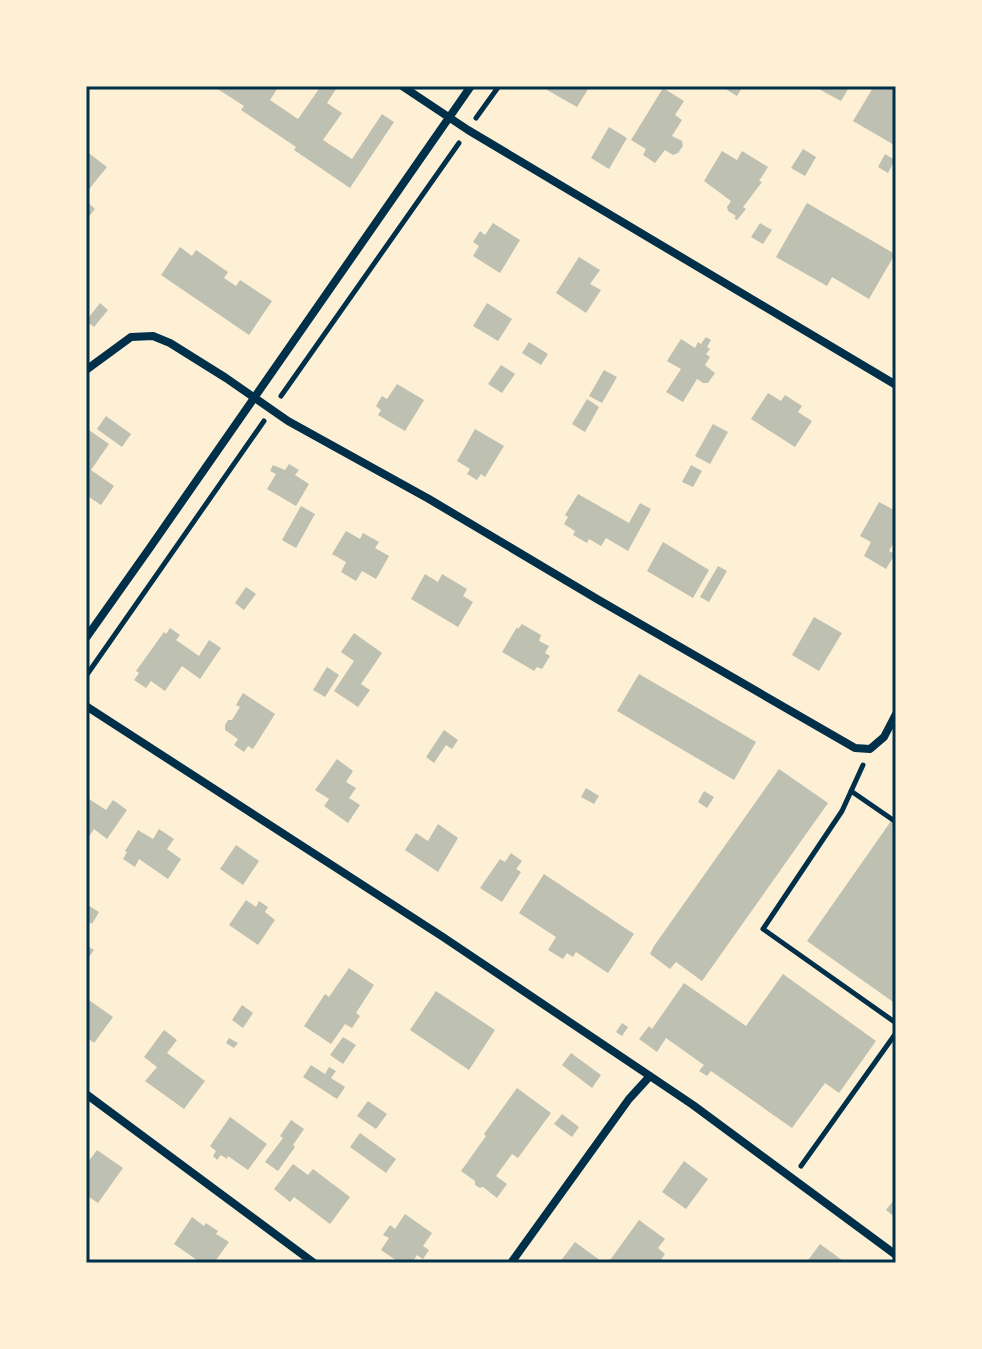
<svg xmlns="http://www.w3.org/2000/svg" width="982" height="1349" viewBox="0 0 982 1349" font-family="'Sofia Sans Condensed',sans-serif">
  <rect width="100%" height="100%" fill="#fdf0d5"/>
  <path fill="#bec0b2" d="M213 86H279L270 100 298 119 321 86H338L327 103 342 113 323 140 352 159 382 114 394 122 350 188 294 150 296 147 241 110 244 106Z
    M550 86H590L577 107 547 90Z
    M730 86H743L737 96 727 90Z
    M813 86H850L841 101Z
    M874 86H896V146L853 121Z
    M663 88 684 101 675 115 682 120 672 136 682 141 683 146 678 153 673 155 665 150 655 163 643 155 646 149 631 140Z
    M609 127 627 138 609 169 591 158Z
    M803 149 816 157 805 176 791 168Z
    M86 151 107 167 86 193Z
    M722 151 737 160 742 151 768 167 759 181 762 182 743 207 746 209 737 220 734 218 736 216 728 211 727 207 731 201 704 181Z
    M885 154 895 160 888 173 878 167Z
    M86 201 95 209 86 220Z
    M807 203 895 254 869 299 832 277 827 286 776 257Z
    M493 223 520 240 500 273 473 256 479 246 473 242 480 231 485 235Z
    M760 223 772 230 763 244 751 237Z
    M180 247 192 256 196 250 228 272 224 278 236 286 240 280 272 301 249 335 161 275Z
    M579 257 600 270 590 284 601 290 586 313 556 293Z
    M100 303 108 310 94 327 86 321Z
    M487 303 512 319 498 341 473 326Z
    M706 337 711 340 707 347 710 349 706 354 710 357 705 365 715 373 708 383H703L697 379 683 402 666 392 681 369 667 361 681 339 695 348 698 342 701 344Z
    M529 342 548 354 541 365 522 353Z
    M501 365 515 374 502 393 488 384Z
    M604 370 617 377 602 403 589 396Z
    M397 384 424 400 405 431 378 415 381 410 376 406 382 396 387 399Z
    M768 393 781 401 785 395 802 406 798 412 812 421 795 447 751 419Z
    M587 399 599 407 585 432 572 424Z
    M106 416 131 434 122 447 97 429Z
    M713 424 728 432 710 464 695 456Z
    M86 428 109 444 91 470 114 486 101 505 86 495Z
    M475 429 504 446 485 477 481 474 477 480 467 474 470 469 457 461Z
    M289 464 299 470 295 475 309 484 296 506 267 489 276 474 270 471 273 465 285 470Z
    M691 465 702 471 693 487 682 482Z
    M578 494 629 523 640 503 651 509 628 551 606 538 601 546 589 539 587 543 573 535 575 531 564 524 568 517 565 515Z
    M879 502 896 511V543L894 542 889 551 895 554 886 569 864 556 871 542 860 536Z
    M301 506 315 514 296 548 282 540Z
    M346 531 360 539 363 533 379 542 375 548 389 556 376 579 362 571 356 581 341 572 346 562 332 554Z
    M663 542 709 570 693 598 647 571Z
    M718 566 727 571 709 602 700 597Z
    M425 574 438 582 442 574 467 589 463 596 473 602 458 627 411 599Z
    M246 587 256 594 244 610 235 603Z
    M814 617 842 633 819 671 792 655Z
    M522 624 541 635 539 641 549 646 545 653 550 656 542 669 537 667 534 671 502 652 517 627 518 629Z
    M170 628 180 635 176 640 199 656 209 640 221 648 200 679 182 666 165 691 151 681 146 688 134 680 139 673 136 671 164 632 166 634Z
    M354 633 382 653 361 684 370 690 358 707 334 691 354 661 341 652Z
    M327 667 339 675 325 697 313 690Z
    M639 674 756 742 734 780 617 711Z
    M243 693 275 714 253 749 248 746 244 752 234 745 238 739 225 730V725L228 720H232L240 707 236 705Z
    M444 730 458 740 452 749 446 745 434 763 426 757Z
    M337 759 353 771 346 782 356 788 349 798 360 805 348 823 324 806 329 799 315 790Z
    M779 769 828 803 702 981 676 962 670 969 650 954 654 946Z
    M586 788 599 796 594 804 581 797Z
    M704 791 714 797 707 808 698 802Z
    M86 797 106 810 113 800 127 810 107 839 94 829 88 838 86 836Z
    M891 821 896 825V1004L807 941Z
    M438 824 458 838 438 872 405 850 416 833 428 841Z
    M159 829 174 839 167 849 181 859 168 879 139 859 135 867 123 859 127 852 125 851 138 830 153 839Z
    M236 845 259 861 243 885 220 869Z
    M511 853 522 861 516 869 521 872 502 902 480 888 500 859 505 862Z
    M544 874 634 934 608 973 576 952 573 957 567 953 563 959 548 950 556 937 519 913Z
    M246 900 256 907 259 901 268 907 265 912 275 920 258 945 229 925Z
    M86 904 99 912 92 924 86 920Z
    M86 945 94 950 86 961Z
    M349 968 374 985 356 1013 360 1016 352 1028 345 1024 331 1044 304 1026 325 994 329 997Z
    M783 974 876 1041 839 1093 825 1083 792 1128 711 1071 707 1076 699 1071 704 1065 666 1038 657 1052 639 1039 649 1026 652 1029 684 983 746 1026Z
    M436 991 495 1030 469 1070 410 1030Z
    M86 998 113 1017 94 1043 86 1037Z
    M242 1005 253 1013 243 1028 232 1020Z
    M622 1023 628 1027 622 1036 616 1032Z
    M164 1030 177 1040 167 1053 205 1081 184 1109 145 1081 157 1067 144 1057Z
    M343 1037 356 1045 343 1064 330 1055Z
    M229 1038 238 1043 234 1048 226 1043Z
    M571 1053 601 1075 592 1088 562 1065Z
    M311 1065 325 1074 329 1067 336 1071 331 1078 345 1087 337 1099 303 1077Z
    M517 1088 551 1113 518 1158 512 1154 496 1176 507 1184 497 1198 483 1187 480 1188 475 1185V1181L461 1171 486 1136 484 1134Z
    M368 1101 387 1114 376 1129 357 1116Z
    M562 1114 579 1127 572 1137 554 1124Z
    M230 1117 267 1144 248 1170 228 1156 227 1159 221 1155 217 1160 213 1156 216 1151 210 1146Z
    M291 1120 304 1129 293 1145 295 1147 278 1171 265 1162 283 1138 280 1136Z
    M360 1133 396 1159 386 1173 350 1147Z
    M97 1150 123 1168 98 1203 86 1195V1161L88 1162Z
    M684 1161 708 1179 686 1209 662 1192Z
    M293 1164 308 1175 313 1169 350 1197 330 1224 294 1197 290 1202 274 1189Z
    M896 1197V1218L886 1210Z
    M405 1214 432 1233 423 1246 429 1250 423 1259 417 1255 412 1263H400L381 1250 389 1238 383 1235 390 1225 395 1229Z
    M192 1217 204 1226 206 1223 218 1231 216 1234 229 1242 214 1263H201L174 1244Z
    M639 1220 665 1239 658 1248 665 1254 659 1263H608Z
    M575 1242 601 1261 599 1263H559Z
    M820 1244 846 1263H806Z"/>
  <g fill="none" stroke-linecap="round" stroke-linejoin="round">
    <path stroke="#003049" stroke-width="5" d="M476 118 499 86
      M281 396 459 143
      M86 676 264 421
      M863 765 842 811 763 929 896 1023
      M851 791 896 822
      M801 1166 896 1033"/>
    <path stroke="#003049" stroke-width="8" d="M402 86 468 130 896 385
      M86 370 131 337 153 336 170 343 226 378 288 421 429 499 597 599 855 748 870 749 884 737 896 714
      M86 638 149 549 471 86
      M86 706 443 937 650 1076 693 1105 896 1255
      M86 1094 314 1263
      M511 1263 629 1099 650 1076"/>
  </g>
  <rect width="982" height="1349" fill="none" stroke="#fdf0d5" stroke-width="176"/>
  <rect x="88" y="88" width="806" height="1173" fill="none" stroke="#003049" stroke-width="3"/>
</svg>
